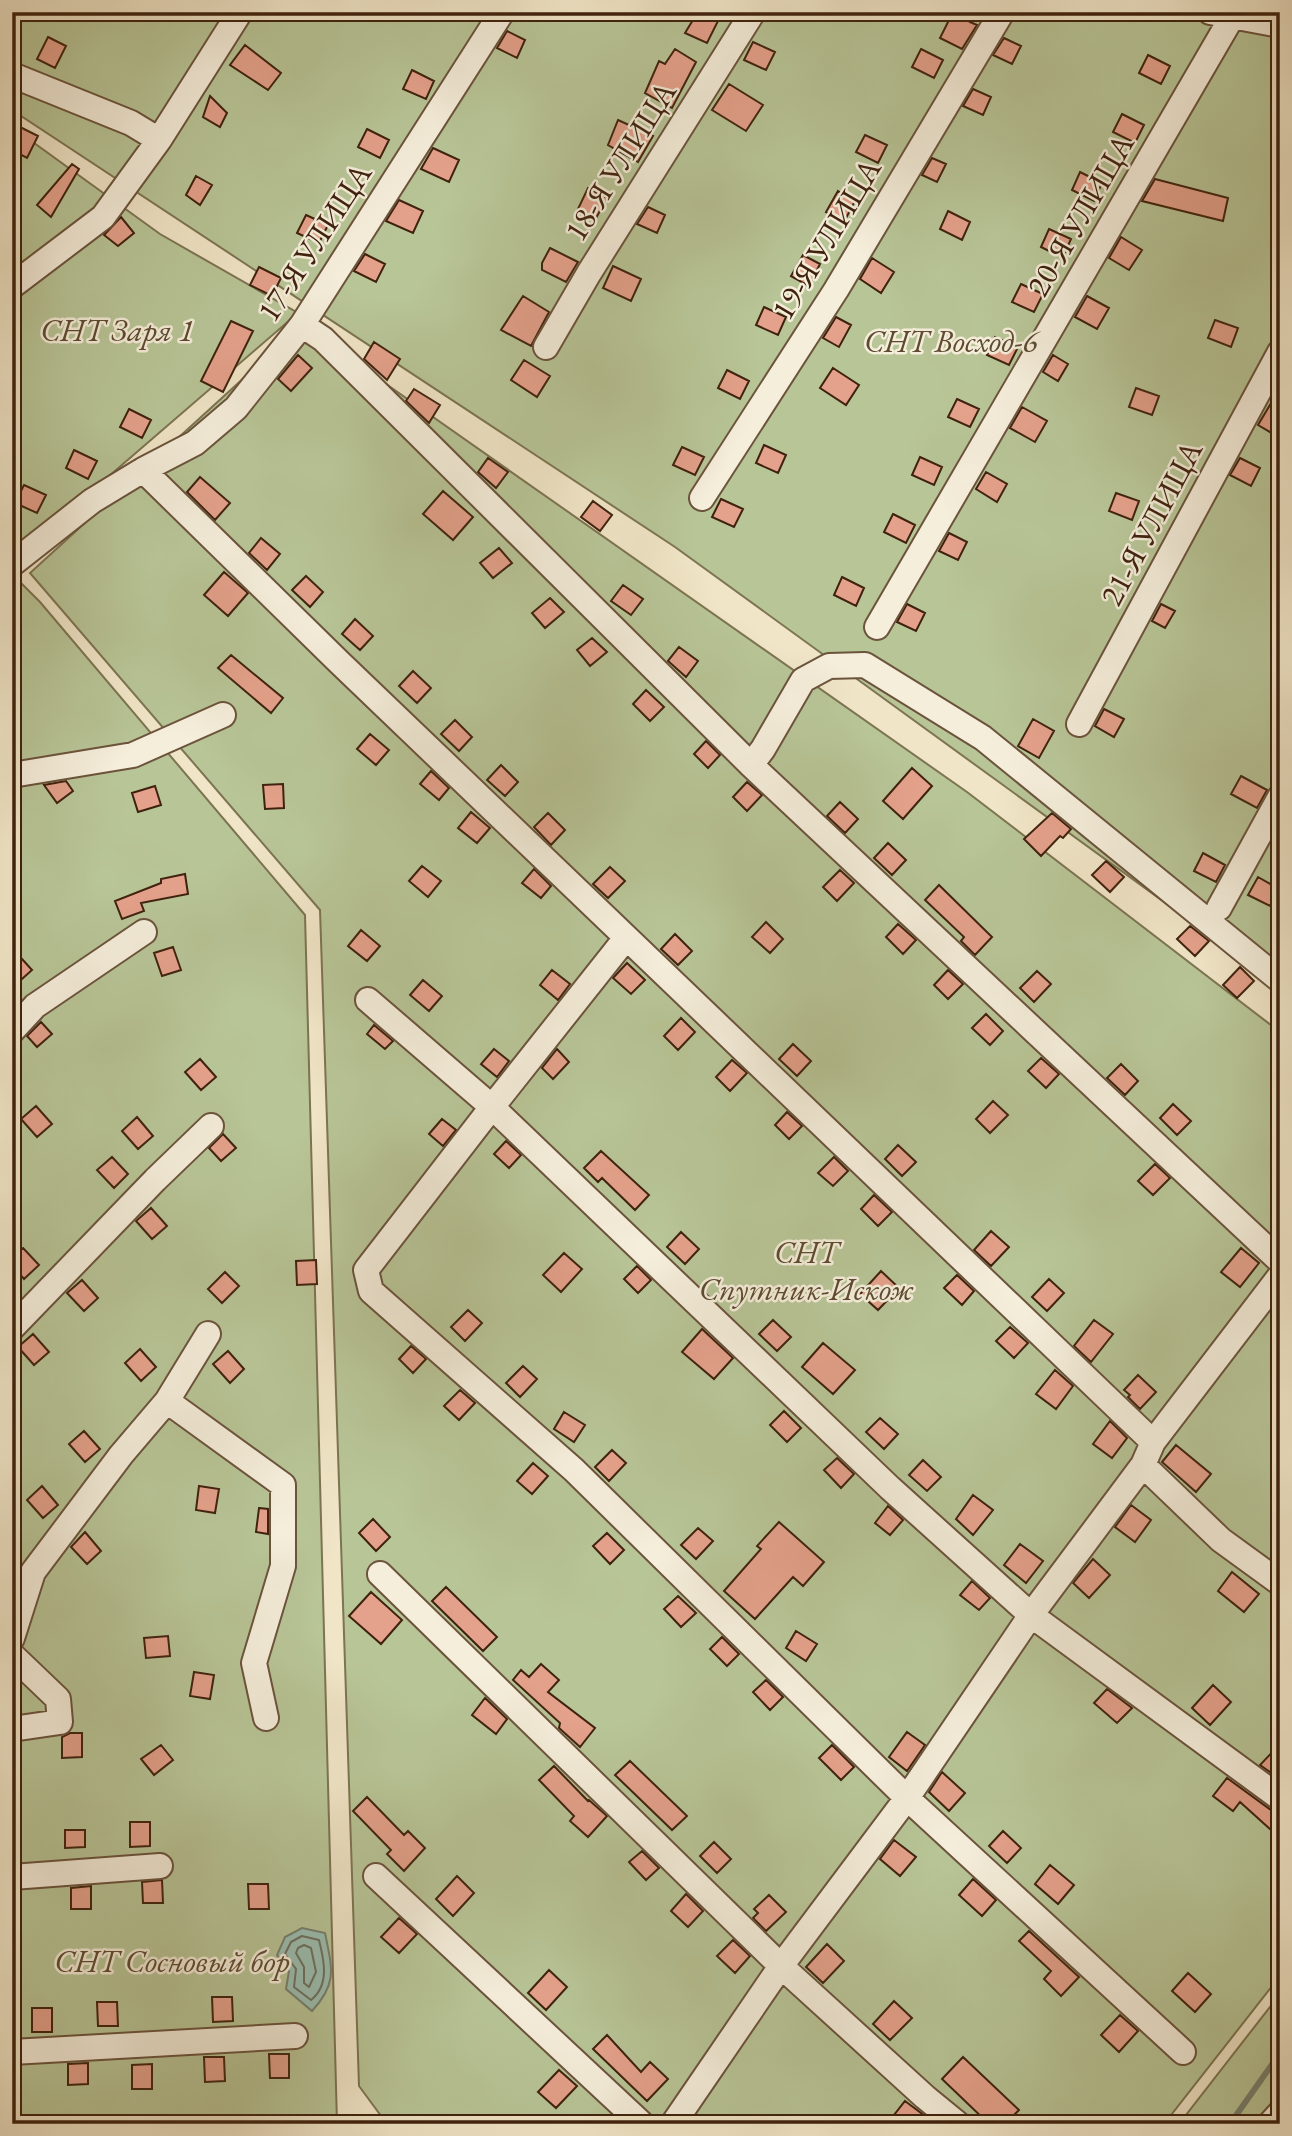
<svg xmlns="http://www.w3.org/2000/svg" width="1292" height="2136" viewBox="0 0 1292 2136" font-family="'EB Garamond',serif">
  <rect width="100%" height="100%" fill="#f0e5c7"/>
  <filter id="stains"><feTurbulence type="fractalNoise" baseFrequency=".00286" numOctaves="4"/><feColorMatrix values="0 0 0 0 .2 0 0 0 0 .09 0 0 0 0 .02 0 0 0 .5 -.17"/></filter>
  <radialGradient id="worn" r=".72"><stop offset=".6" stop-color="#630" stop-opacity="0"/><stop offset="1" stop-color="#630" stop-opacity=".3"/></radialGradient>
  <path fill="#b8c597" stroke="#7c7452" stroke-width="2" d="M12 12H1280V986L675 547 12 110Z
    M12 127 160 234 298 313 101 483 12 555Z
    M302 325 967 792 1280 1032V1976L1164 2124H387L359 2086 320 910 30 573Z
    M12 574 40 602 305 915 337 2124H12Z
    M1280 1994V2124H1179Z"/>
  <path fill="#9abfb2" stroke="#768070" stroke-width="2" d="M302 1928 325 1933C332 1968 338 1983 312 2011L286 1989 289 1971 277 1955 285 1937Z"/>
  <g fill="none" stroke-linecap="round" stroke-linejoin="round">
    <path stroke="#6c7060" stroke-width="2" d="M302 1936 319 1940C324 1960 330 1985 311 2000L294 1987 296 1969 285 1954 291 1942Z
      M304 1945 311 1948 316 1972 309 1987 304 1983V1967L296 1953 298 1948Z"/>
    <path stroke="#768070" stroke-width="6" d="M1230 2124 1280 2053"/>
  </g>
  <path fill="#e4a18b" stroke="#3f220e" stroke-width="2" d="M953 12H977L970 22 977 25 962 49 940 38Z
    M696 15 718 21 707 43 685 33Z
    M507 31 525 40 517 58 497 48Z
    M48 37 66 46 55 68 37 59Z
    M1004 38 1021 46 1012 64 993 55Z
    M753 42 775 52 766 70 744 60Z
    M245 45 281 73 268 90 230 65Z
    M675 49 696 62 672 108 645 93 659 61 665 64Z
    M921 49 943 60 934 78 912 67Z
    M1148 55 1170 66 1161 84 1139 73Z
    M412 70 434 81 426 99 403 89Z
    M729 84 763 105 746 131 712 110Z
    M973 89 991 97 983 115 963 106Z
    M210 96 227 113 220 127 203 117Z
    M1122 114 1144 125 1135 143 1113 132Z
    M618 120 653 136 638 162 608 145Z
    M20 127 38 136 27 158 12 150V143Z
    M367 129 389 140 380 158 358 147Z
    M865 135 887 145 878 163 856 152Z
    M433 148 459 160 449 182 421 169Z
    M932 158 946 164 937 182 922 175Z
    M72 164 79 169 51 217 37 205Z
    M1080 172 1102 183 1094 201 1072 190Z
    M196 176 212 185 200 205 186 195Z
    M1155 179 1228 198 1223 221 1142 201Z
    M588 188 607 198 595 220 577 211Z
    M838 191 855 201 844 222 826 212Z
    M399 200 423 211 413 233 386 221Z
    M648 207 665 215 657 233 637 224Z
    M948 211 970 222 962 240 940 229Z
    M306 215 328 225 319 243 297 233Z
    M121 217 134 233 118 246 104 235Z
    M1049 229 1071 239 1064 255H1057L1041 247Z
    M1121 237 1142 250 1129 270 1109 258Z
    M550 248 578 262 566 282 542 270V263Z
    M365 254 385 264 376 282 354 271Z
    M803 255 820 264 809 286 791 276Z
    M872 258 894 272 881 293 860 279Z
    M613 266 641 279 631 301 603 288Z
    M259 267 281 278 272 296 250 285Z
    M1021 284 1043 294 1034 312 1012 302Z
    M523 296 549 312 531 346 501 330Z
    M1087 296 1109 308 1097 329 1075 317Z
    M764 307 786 317 778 335 756 325Z
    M836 317 851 325 839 347 823 338Z
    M1215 320 1238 328 1231 347 1208 338Z
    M231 321 253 331 223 392 201 381Z
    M995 337 1018 347 1009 365 987 355Z
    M374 342 400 359 387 380 364 359Z
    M298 355 312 368 291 391 278 379Z
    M1053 355 1068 364 1058 381 1043 372Z
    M524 360 550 376 537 397 511 380Z
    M833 368 859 385 846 405 820 388Z
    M727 370 749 381 740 399 718 388Z
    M1136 388 1159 396 1152 415 1129 407Z
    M1280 388V438L1258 425Z
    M414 389 440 405 429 423 406 401Z
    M957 399 979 409 970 427 948 417Z
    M1022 407 1047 421 1035 442 1010 428Z
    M129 409 151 420 142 438 120 427Z
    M764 445 786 455 778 473 756 463Z
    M682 447 704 457 695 475 673 465Z
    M74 450 97 461 88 479 66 468Z
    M920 457 942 467 934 485 912 475Z
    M488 458 508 472 496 488 478 472Z
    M1240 458 1260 468 1251 486 1230 475Z
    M986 472 1007 484 997 502 976 489Z
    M200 477 230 503 215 520 187 492Z
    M24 485 46 495 37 513 15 503Z
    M443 491 473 517 453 540 423 514Z
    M1116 493 1139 501 1132 520 1109 511Z
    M721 499 743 509 734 527 712 517Z
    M593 501 612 515 600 531 581 517Z
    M893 514 915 525 906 543 884 532Z
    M949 533 967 542 958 560 939 551Z
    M261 538 280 554 267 570 249 553Z
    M499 548 512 563 493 578 480 563Z
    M224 572 248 593 228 616 204 595Z
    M306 576 323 592 310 607 292 590Z
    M842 577 864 588 856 606 834 595Z
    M623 585 643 599 631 615 611 601Z
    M550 598 564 612 545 628 532 613Z
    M907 604 925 613 916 631 897 622Z
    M1161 604 1175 611 1165 628 1152 621Z
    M355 619 373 636 360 650 342 634Z
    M592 638 607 652 590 666 577 650Z
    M679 647 698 661 686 677 668 661Z
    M231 655 283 698 271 713 218 668Z
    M413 671 431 688 417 703 399 686Z
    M646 690 664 707 650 721 633 704Z
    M1104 709 1124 719 1114 737 1095 726Z
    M1033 719 1054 731 1039 758 1018 746Z
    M455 720 472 737 459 751 441 734Z
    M370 734 389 750 376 765 357 749Z
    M706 741 720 755 708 768 694 754Z
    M501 765 518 782 505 796 487 780Z
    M912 768 932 786 903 819 883 801Z
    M431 771 449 788 439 800 420 784Z
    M1241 776 1267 790 1257 808 1231 794Z
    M66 781 73 791 57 803 44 785Z
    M747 782 762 795 747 811 733 797Z
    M283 784 284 808 265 809 263 785Z
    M155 786 161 805 138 812 132 793Z
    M840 802 858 819 845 833 827 816Z
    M471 812 490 828 477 843 458 828Z
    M548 813 565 830 551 845 534 827Z
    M1052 813 1071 829 1063 838 1060 836 1041 856 1024 839Z
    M888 843 906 860 892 875 874 858Z
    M1203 853 1225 865 1216 882 1194 871Z
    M1106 861 1124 877 1110 892 1092 875Z
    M422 866 441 881 428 897 409 881Z
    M610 867 625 881 608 898 593 884Z
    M534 869 551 886 541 898 522 883Z
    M840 870 854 883 837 901 823 887Z
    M185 874 188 894 141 903 144 911 122 919 115 901 161 883V879Z
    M1258 877 1279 889 1270 906 1248 895Z
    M939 885 992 937 975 955 961 941 964 937 925 900Z
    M766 922 783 939 770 953 752 937Z
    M898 924 916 940 903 954 886 937Z
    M1190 926 1209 941 1195 956 1177 939Z
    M361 930 380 946 367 961 348 946Z
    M675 934 692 951 678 965 661 949Z
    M173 947 181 970 162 976 154 953Z
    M12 948 32 970 12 988Z
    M627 963 645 980 631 994 613 978Z
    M1240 967 1254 981 1237 998 1223 985Z
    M552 970 570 984 558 1000 540 985Z
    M948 970 963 984 948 999 934 985Z
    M1037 971 1051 984 1034 1002 1020 988Z
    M423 980 442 996 429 1011 410 995Z
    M986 1014 1003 1031 990 1045 972 1028Z
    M681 1018 695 1032 678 1050 664 1036Z
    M41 1022 52 1034 37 1047 27 1036Z
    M374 1025 393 1041 385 1049 367 1034Z
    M793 1044 811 1061 797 1076 779 1059Z
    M494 1049 509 1061 497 1077 481 1064Z
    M557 1049 569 1062 553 1079 542 1068Z
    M1041 1058 1059 1074 1046 1088 1028 1071Z
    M200 1059 216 1077 201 1090 185 1072Z
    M732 1060 747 1073 730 1091 716 1077Z
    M1121 1064 1138 1081 1125 1095 1107 1078Z
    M993 1101 1008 1115 990 1133 976 1119Z
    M1173 1104 1191 1121 1177 1135 1160 1118Z
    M36 1106 52 1124 37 1137 21 1119Z
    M787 1112 802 1126 789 1139 775 1125Z
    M137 1117 153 1136 138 1149 122 1131Z
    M442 1119 456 1130 443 1146 429 1134Z
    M223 1134 236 1148 221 1161 209 1148Z
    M506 1141 521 1155 509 1168 494 1154Z
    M898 1145 916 1162 902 1176 885 1159Z
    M601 1151 649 1195 635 1210 602 1178 598 1182 584 1168Z
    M112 1157 128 1174 114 1188 97 1170Z
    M834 1157 848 1171 833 1186 818 1173Z
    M1155 1164 1170 1178 1153 1195 1138 1181Z
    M874 1195 892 1212 878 1226 861 1209Z
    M151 1208 167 1226 152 1239 136 1221Z
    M991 1231 1009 1247 991 1266 974 1250Z
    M681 1232 699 1249 685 1264 667 1247Z
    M23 1248 39 1265 24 1279 12 1265V1257Z
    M1241 1248 1259 1263 1240 1287 1221 1272Z
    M564 1253 582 1269 561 1292 543 1275Z
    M316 1260 317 1284 297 1285 296 1261Z
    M637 1266 651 1280 638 1293 624 1279Z
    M881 1271 899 1288 878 1310 860 1294Z
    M225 1272 239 1286 222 1303 208 1289Z
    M957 1275 974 1291 962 1305 944 1288Z
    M1049 1279 1064 1293 1047 1311 1032 1297Z
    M82 1280 98 1298 84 1311 67 1293Z
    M468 1310 482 1323 465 1341 451 1327Z
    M773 1320 791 1337 777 1351 759 1334Z
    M1094 1320 1113 1334 1091 1362 1074 1346Z
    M1010 1327 1028 1343 1014 1358 996 1341Z
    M702 1329 733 1358 714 1379 682 1352Z
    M33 1334 49 1352 34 1365 18 1347Z
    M823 1343 855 1370 833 1394 802 1367Z
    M411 1346 426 1359 413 1373 399 1359Z
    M140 1349 156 1367 141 1381 125 1363Z
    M228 1351 244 1369 230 1383 213 1364Z
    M523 1366 537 1379 520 1397 506 1383Z
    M1055 1370 1073 1386 1056 1409 1036 1394Z
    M1138 1375 1156 1392 1140 1409 1128 1397 1130 1395 1124 1390Z
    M460 1390 475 1403 459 1420 444 1406Z
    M784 1411 801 1428 787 1442 770 1425Z
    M564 1412 585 1425 574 1442 554 1429Z
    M880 1418 898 1434 884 1449 866 1432Z
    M1110 1421 1127 1438 1112 1458 1093 1444Z
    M84 1431 100 1449 85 1462 69 1444Z
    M1176 1445 1211 1474 1196 1492 1162 1462Z
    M612 1450 626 1463 609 1481 595 1467Z
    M837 1458 854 1474 841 1488 824 1470Z
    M923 1460 941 1477 927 1491 909 1475Z
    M533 1463 548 1476 532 1494 517 1481Z
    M42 1486 58 1505 43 1518 27 1500Z
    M199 1486 219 1489 215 1513 196 1510Z
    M973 1495 993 1510 973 1535 956 1519Z
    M1131 1505 1151 1520 1135 1542 1115 1527Z
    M888 1506 903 1520 890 1535 875 1523Z
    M259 1508 268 1509V1534L256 1532Z
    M373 1519 390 1537 376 1551 359 1533Z
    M779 1522 824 1562 803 1586 793 1577 755 1619 724 1591 761 1549 757 1546Z
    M698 1528 713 1541 696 1559 681 1545Z
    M85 1532 101 1551 87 1564 71 1547Z
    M607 1533 624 1550 610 1564 593 1546Z
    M1020 1544 1043 1561 1026 1583 1004 1565Z
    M1093 1559 1110 1575 1089 1598 1073 1583Z
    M1232 1572 1259 1594 1244 1612 1218 1591Z
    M972 1581 990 1598 979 1610 960 1595Z
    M446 1587 497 1637 483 1651 432 1601Z
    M371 1592 402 1620 381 1644 349 1616Z
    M678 1596 696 1613 681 1627 664 1609Z
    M796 1631 817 1644 806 1661 786 1648Z
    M168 1636 170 1656 146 1658 144 1638Z
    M722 1637 739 1654 727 1666 710 1649Z
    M541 1664 559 1680 548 1692 595 1728 580 1747 559 1728 560 1723 513 1680 521 1670 529 1677Z
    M194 1672 214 1675 210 1699 190 1696Z
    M766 1680 783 1697 770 1710 753 1692Z
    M1213 1685 1231 1702 1210 1725 1192 1708Z
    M1107 1689 1132 1708 1117 1723 1094 1703Z
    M485 1698 507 1719 496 1734 472 1715Z
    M907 1732 925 1745 907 1771 889 1757Z
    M70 1733H82V1757L62 1758V1737Z
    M1280 1744V1779L1260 1765Z
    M161 1745 173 1760 154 1775 141 1759Z
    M832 1745 854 1767 841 1780 819 1758Z
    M630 1761 687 1816 672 1830 615 1775Z
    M554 1766 588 1801 589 1800 607 1816 588 1837 570 1821 574 1816 539 1780Z
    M942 1772 965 1793 949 1811 929 1792Z
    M1227 1778 1271 1810 1280 1813V1838L1240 1802 1233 1811 1213 1796Z
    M367 1797 404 1835 408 1831 425 1848 404 1871 387 1854 391 1850 353 1811Z
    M130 1822H150V1846L130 1847Z
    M65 1830H85V1847L65 1848Z
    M1003 1831 1021 1848 1007 1863 989 1846Z
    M894 1840 916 1857 900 1876 880 1859Z
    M714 1842 731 1859 717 1873 700 1856Z
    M642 1851 659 1868 646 1880 629 1862Z
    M1050 1865 1074 1885 1058 1904 1035 1884Z
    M457 1876 474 1893 453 1916 436 1899Z
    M973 1879 996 1900 982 1916 959 1895Z
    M162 1880 163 1903H143L142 1882Z
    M248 1884H268L269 1909H249Z
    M91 1886V1909H71V1888Z
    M686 1894 703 1911 688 1927 671 1911Z
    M769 1895 786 1912 766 1931 753 1918 758 1913 754 1909Z
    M399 1918 417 1934 399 1953 381 1937Z
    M1029 1931 1079 1977 1061 1996 1044 1979 1051 1971 1019 1941Z
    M733 1940 750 1956 735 1973 717 1956Z
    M827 1944 844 1961 823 1983 806 1967Z
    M549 1970 567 1987 546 2010 528 1993Z
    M1188 1973 1211 1994 1195 2012 1172 1991Z
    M212 1997H232L233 2021 213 2022Z
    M894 2001 912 2018 890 2040 873 2024Z
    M97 2002H117L118 2026H98Z
    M32 2008H52V2032H32Z
    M1120 2015 1138 2031 1119 2052 1101 2035Z
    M607 2035 641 2072 650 2062 668 2079 647 2101 593 2049Z
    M269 2054H289V2078H270Z
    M204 2057H224L225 2081 205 2082Z
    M963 2057 1019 2110 1005 2124H989L942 2079Z
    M88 2063V2084L68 2085V2064Z
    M152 2064V2089H132V2065Z
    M559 2070 577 2086 556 2108 538 2092Z
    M905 2101 921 2113 934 2124H887Z"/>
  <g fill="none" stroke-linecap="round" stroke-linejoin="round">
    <g stroke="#6b533c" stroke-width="28">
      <path id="minor" d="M1210 12 1280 25
        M12 75 131 123 159 140
        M12 286 103 217 159 140 240 12
        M302 325 323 339 751 765 1280 1261
        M546 347 589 273 753 12
        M143 470 340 663 1153 1442
        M702 498 836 290 1002 12
        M12 564 92 501 143 470 195 443 236 408 302 325 502 12
        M877 627 1232 17
        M1079 724 1280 352
        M751 765 763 749 803 680 829 666 865 665 983 738 1280 980
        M12 775 133 755 223 715
        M1219 908 1280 797
        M626 938 492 1107 890 1488 1031 1615 1280 1798
        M368 1000 492 1107 366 1270 371 1291 574 1470 907 1798 1183 2052
        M12 1031 35 1006 144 932
        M12 1328 155 1180 211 1126
        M167 1401 283 1485V1566L254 1663 266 1718
        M1143 1465 1221 1540 1280 1583
        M380 1574 781 1966 925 2097 958 2124
        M12 1638 33 1572 121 1455 167 1401 208 1334
        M12 1655 58 1699 60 1722 12 1729
        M376 1876 642 2124
        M12 1877 160 1866
        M12 2052 295 2036
        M673 2124 781 1966 907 1798 1031 1615 1143 1465 1153 1442 1280 1276
        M1270 2124 1280 2113"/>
    </g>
    <use href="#minor" stroke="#f5eedb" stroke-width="24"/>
  </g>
  <g text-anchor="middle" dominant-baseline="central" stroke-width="5" stroke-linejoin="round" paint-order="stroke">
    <g font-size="32" fill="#3f220e" stroke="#f5eedb">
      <text transform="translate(620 161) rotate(-58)">18-Я УЛИЦА</text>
      <text transform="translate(1080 215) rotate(-60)">20-Я УЛИЦА</text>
      <text transform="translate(826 239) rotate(-59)">19-Я УЛИЦА</text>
      <text transform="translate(314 242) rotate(-57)">17-Я УЛИЦА</text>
      <text transform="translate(1151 523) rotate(-62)">21-Я УЛИЦА</text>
    </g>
    <g font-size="32" font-style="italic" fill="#5d4b30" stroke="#f5eedb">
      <text x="117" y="330">СНТ Заря 1</text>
      <text x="951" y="341">СНТ Восход-6</text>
      <text x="806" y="1252">СНТ<tspan x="806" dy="37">Спутник-Искож</tspan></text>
      <text x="172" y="1961">СНТ Сосновый бор</text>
    </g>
  </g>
  <rect width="1292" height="2136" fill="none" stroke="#f0e5c7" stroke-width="42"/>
  <rect x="14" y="14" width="1264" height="2108" fill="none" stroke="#3f220e" stroke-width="3.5"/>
  <rect x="21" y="21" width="1250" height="2094" fill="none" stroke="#3f220e" stroke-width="2"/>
  <rect width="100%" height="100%" filter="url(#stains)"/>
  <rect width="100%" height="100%" fill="url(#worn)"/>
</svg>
